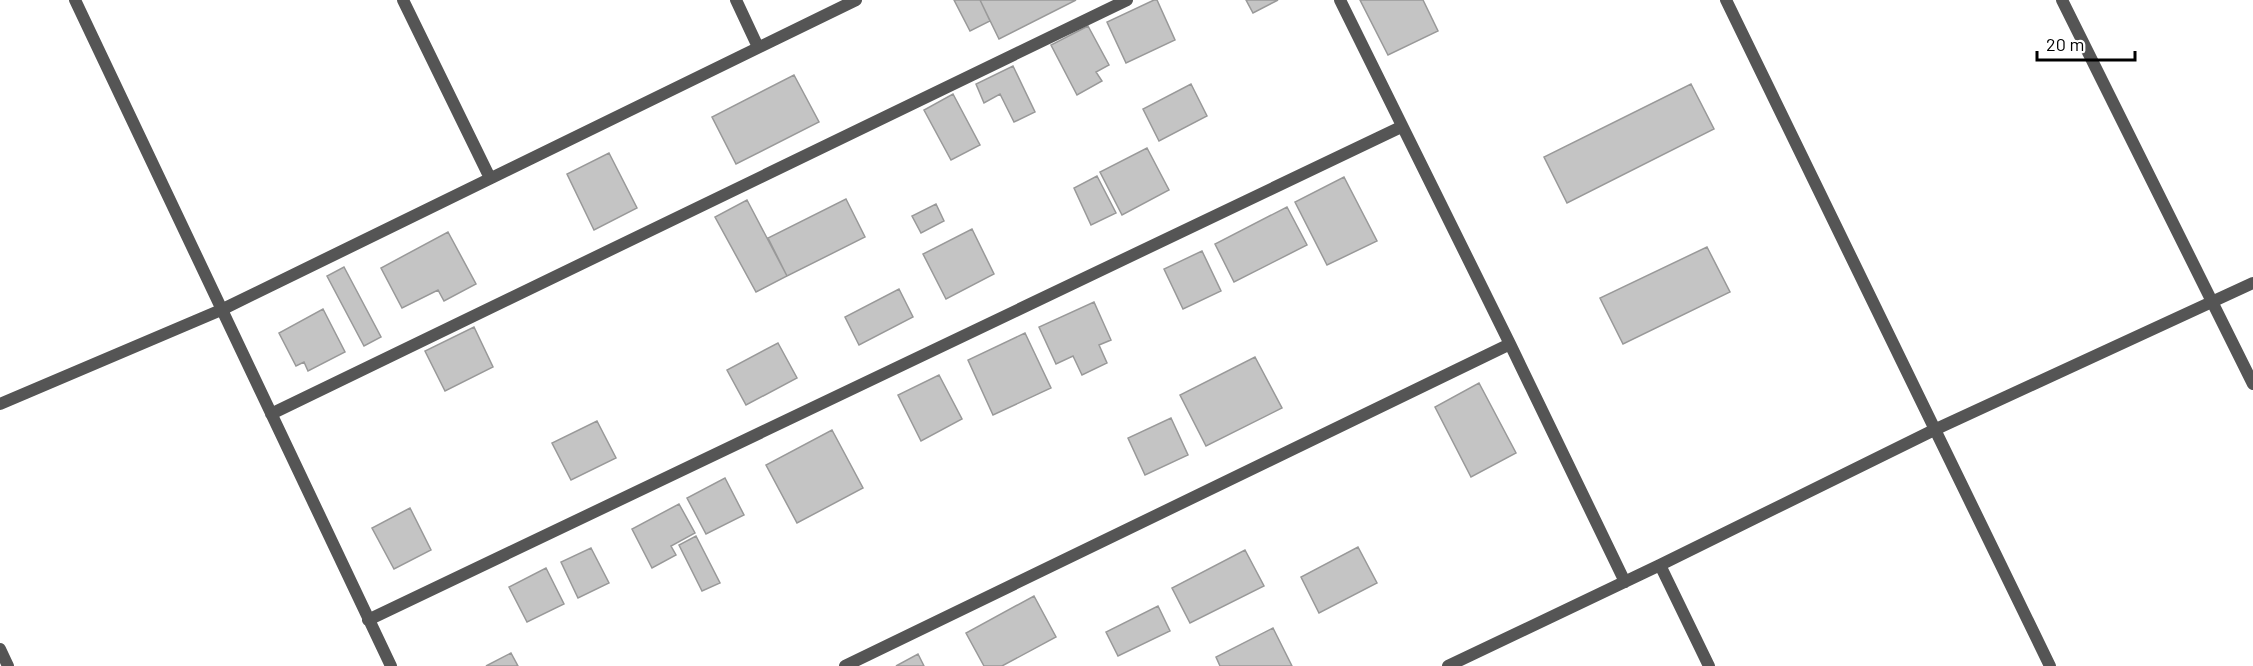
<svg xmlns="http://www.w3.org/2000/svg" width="2253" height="666" viewBox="0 0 2253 666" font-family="Barlow,sans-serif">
  <rect width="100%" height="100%" fill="#fff"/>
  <path fill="#c4c4c4" stroke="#999" stroke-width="1.5" d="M954 0H980L990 21 970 31Z
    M980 0H1076L999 39Z
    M1154 0H1157L1175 40 1126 63 1107 22Z
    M1246 0H1278L1253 13Z
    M1360 0H1423L1438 31 1388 55Z
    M1088 26 1109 65 1096 72 1102 81 1077 95 1051 45Z
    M1013 66 1035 112 1014 122 1000 94 984 103 976 84Z
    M794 75 819 122 736 164 712 117Z
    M1191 84 1207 116 1159 141 1143 109Z
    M1691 84 1714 129 1567 203 1544 157Z
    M953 94 980 145 951 160 924 110Z
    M1147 148 1169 190 1122 215 1100 172Z
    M609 153 637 208 594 230 567 174Z
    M1097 176 1116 213 1091 225 1074 188Z
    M1344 177 1377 241 1327 265 1295 202Z
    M846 199 865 237 787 276 768 238Z
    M747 200 787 276 756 292 715 217Z
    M936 204 944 221 921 233 912 216Z
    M1287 207 1307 245 1234 282 1215 244Z
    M972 229 994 274 946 299 923 254Z
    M448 232 476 284 444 301 438 290 402 308 381 268Z
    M1707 247 1730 292 1623 344 1600 298Z
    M1202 251 1221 291 1183 309 1164 269Z
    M344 267 381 337 364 346 327 276Z
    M899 289 913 317 859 345 845 317Z
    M1094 302 1111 340 1099 345 1107 363 1082 375 1073 356 1056 364 1039 327Z
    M323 309 345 352 308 371 304 362 296 366 279 333Z
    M474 327 493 367 445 391 425 351Z
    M1025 333 1051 388 993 415 968 360Z
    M778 343 797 378 746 405 727 370Z
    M1255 357 1282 408 1206 446 1180 395Z
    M939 375 962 419 921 441 898 395Z
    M1479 383 1516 453 1471 477 1435 407Z
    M1171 418 1188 455 1145 475 1128 438Z
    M597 421 616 458 571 480 552 443Z
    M832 430 863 488 797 523 766 465Z
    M725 478 744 515 706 534 687 498Z
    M679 504 695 533 671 546 676 555 652 568 632 529Z
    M410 508 431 550 394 569 372 528Z
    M696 536 720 583 702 591 679 545Z
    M1358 547 1377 583 1319 613 1301 577Z
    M591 548 609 583 578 598 561 562Z
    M1245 550 1264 586 1190 623 1172 588Z
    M546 568 564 604 527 622 509 587Z
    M1034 596 1056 637 1002 666H984L966 633Z
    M1158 606 1170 631 1118 656 1106 632Z
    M1273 628 1292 666H1220L1216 657Z
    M511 653 518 666H486Z
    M918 654 924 666H896Z"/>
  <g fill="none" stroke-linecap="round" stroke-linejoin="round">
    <path stroke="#555" stroke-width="12" d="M75 0 391 666
      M403 0 490 178
      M736 0 758 47
      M1340 0 1510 344 1625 582
      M1726 0 2050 666
      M2062 0 2253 384
      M0 404 221 310 856 0
      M271 414 1127 0
      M1660 565 1709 666
      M368 620 1401 127
      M0 649 8 666
      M845 666 1510 344
      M1448 666 1660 565 1934 430 2253 283"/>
  </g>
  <path d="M2037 51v9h98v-9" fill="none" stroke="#000000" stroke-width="3"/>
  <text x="2046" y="51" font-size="18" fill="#000000" stroke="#ffffff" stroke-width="4.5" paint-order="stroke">20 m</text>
</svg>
